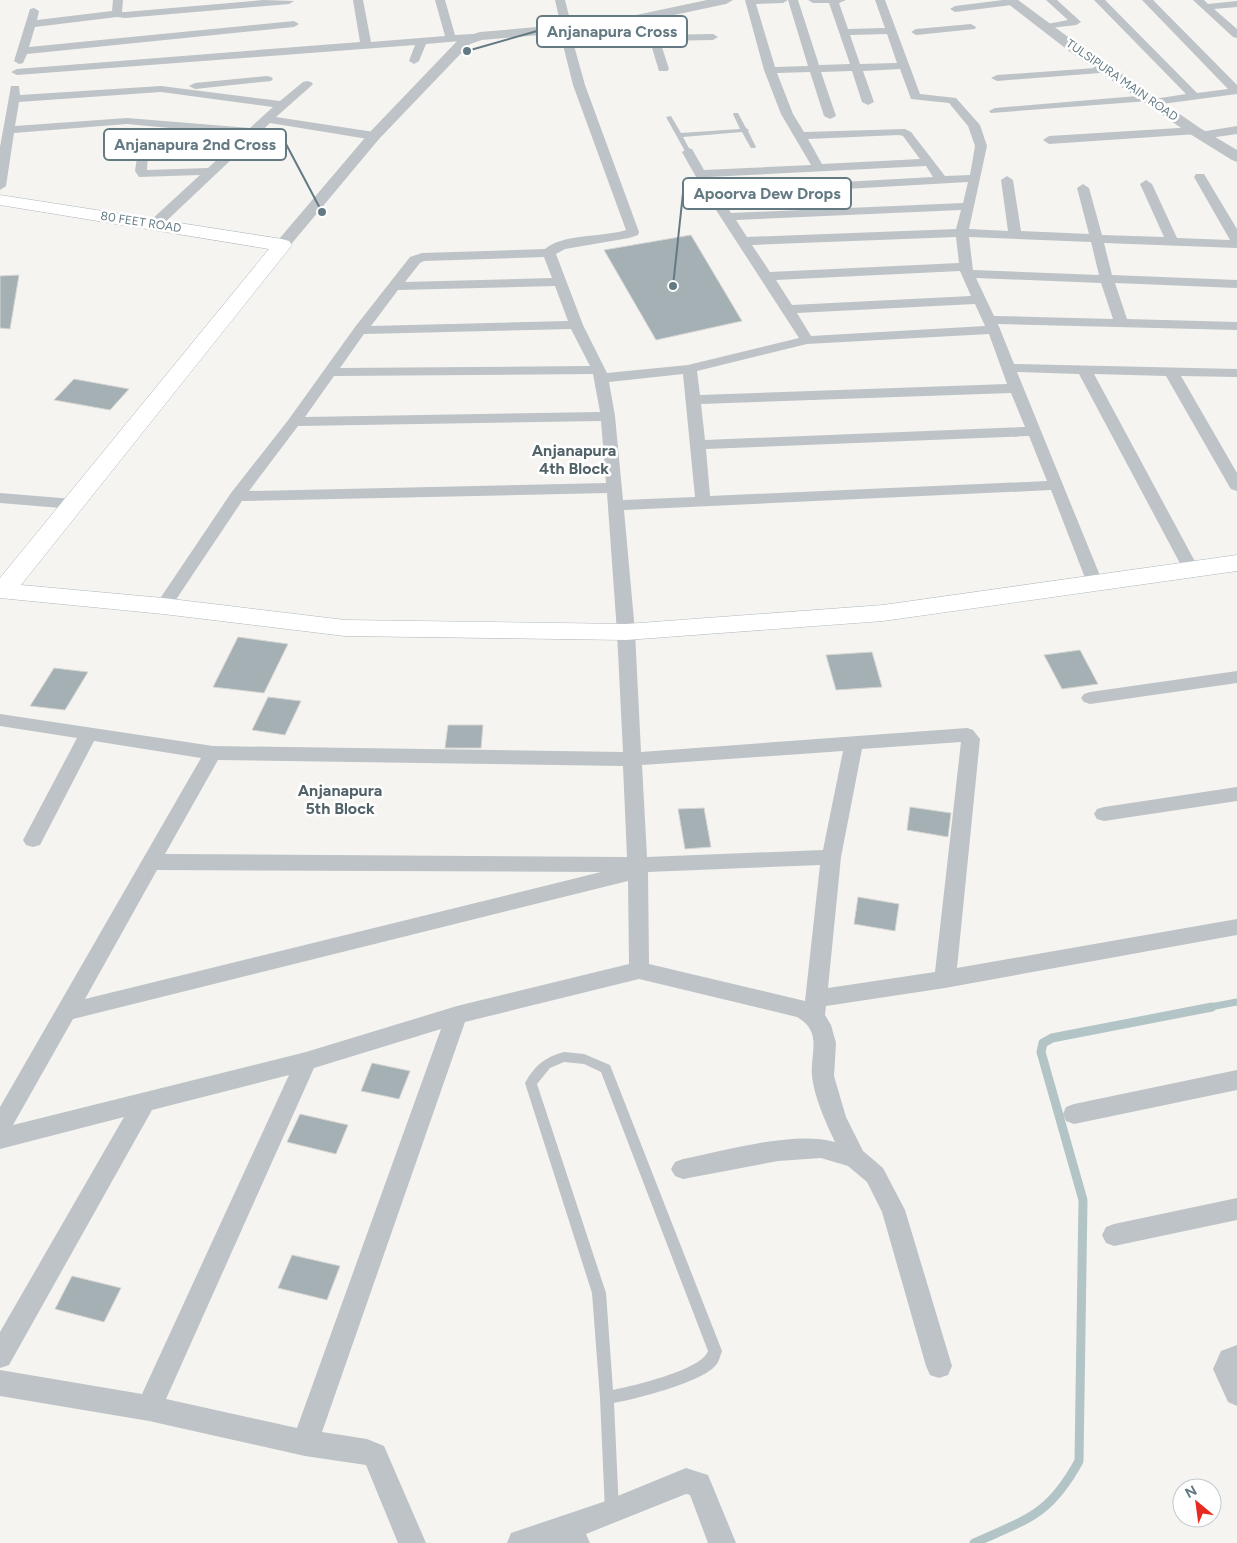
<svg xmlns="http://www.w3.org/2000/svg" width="1237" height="1543" viewBox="0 0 1237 1543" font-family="Figtree,sans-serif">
  <rect width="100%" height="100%" fill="#f5f4f1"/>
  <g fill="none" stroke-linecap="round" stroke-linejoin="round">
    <path stroke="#b2c4c5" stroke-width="7" d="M1205 1008 1237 1002"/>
    <path stroke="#b2c4c5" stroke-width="9" d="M974 1543C1027 1519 1049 1516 1079 1461L1083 1200 1041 1052 1043 1043 1052 1038 1212 1007"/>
  </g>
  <path fill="#a4b0b3" stroke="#d6d6d4" d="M691 235 742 321 656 340 604 250Z
    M19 275 10 329 0 328V276Z
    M74 379 129 389 110 410 54 400Z
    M238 637 288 644 264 693 213 687Z
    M1080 650 1098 684 1062 689 1044 655Z
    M872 652 882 687 836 690 826 655Z
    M54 668 88 672 65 710 30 706Z
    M268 697 301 701 285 735 252 730Z
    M448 725H483L481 748H445Z
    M910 807 951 813 948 837 907 830Z
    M704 808 711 847 685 849 678 809Z
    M858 897 899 904 895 931 854 924Z
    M372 1063 410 1071 399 1099 361 1091Z
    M300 1114 348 1125 336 1154 287 1142Z
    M292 1255 340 1266 327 1300 278 1288Z
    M72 1276 121 1288 104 1322 55 1309Z"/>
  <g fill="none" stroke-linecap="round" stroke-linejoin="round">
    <g stroke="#b0b7ba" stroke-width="1">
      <path id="secondary" d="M0 195 282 239 289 241 292 245 21 585 163 598 345 620 626 624 883 605 1237 555V571L883 621 626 640 345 636 163 614 0 598V578L269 249 0 205Z"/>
    </g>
    <path fill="#bdc3c6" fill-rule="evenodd" d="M734 113H738L746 128 749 130 748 131 756 147 755 148H751L742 132 683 137 691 152 686 153 666 117 671 116 681 133 740 129 733 114Z
      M564 1052 584 1054 610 1065 722 1351C720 1356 719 1362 716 1365 703 1382 636 1399 614 1403L619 1511 617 1516 612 1518 607 1516 605 1511 600 1398 592 1293 525 1083C534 1066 545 1057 564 1052ZM564 1062 584 1064 601 1072 708 1351C702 1370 632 1386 613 1390L606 1293 537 1084 550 1068Z"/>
    <path fill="#bdc3c6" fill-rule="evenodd" d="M113 0H123L122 12H125L264 0 294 1 289 4 125 18 117 17 35 27 29 47 294 21 299 24 294 27 27 54 23 63 19 64 14 61 30 9 34 8 39 11 37 20 112 11Z
      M353 0H363L371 42 445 36 435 0H445L455 35 472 34 477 37 472 40 426 44 419 61 414 64 409 61 415 45 17 75 11 72 17 69 360 42Z
      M555 0H565L572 28 570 31 585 85 639 232 638 235 629 238 565 249 556 254 583 325 607 373 688 365 799 338 705 193 682 152 688 148 692 149 704 170 811 165 781 114 764 70 745 0H798L819 65 850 64 829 3H813L808 0H846L839 3 848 29 885 28 875 0H885L920 94 956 98 980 125 987 146 969 229 1008 231 1001 180 1007 176 1013 180 1021 231 1089 234 1077 188 1083 184 1089 188 1102 235 1164 237 1140 184 1146 180 1152 184 1177 238 1230 240 1194 177 1196 174H1204L1237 229V248L1104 243 1112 275 1237 280V288L1115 283 1127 319 1237 322V330L998 324 1014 364 1237 369V377L1181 376 1237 473V491L1231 489 1229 486 1166 376 1094 374 1199 569 1197 573 1191 574 1185 573 1183 569 1079 374 1017 372 1103 583 1101 587 1095 588 1089 587 1087 583 1051 490 624 510 635 632 641 752 967 728 973 730 980 739 957 968 1237 919V935L945 988 826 1006 825 1015 831 1025 836 1043 834 1076 846 1117 863 1151 883 1168 905 1210 952 1366 948 1375 939 1378 930 1375 926 1366 882 1212 867 1182 848 1166 821 1158 778 1161 683 1179 675 1176 671 1169 675 1162 683 1159C725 1151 795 1130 835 1142 826 1123 814 1097 812 1076 810 1052 823 1032 797 1017L639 979 465 1022 322 1432 367 1439 384 1446 426 1543H398L366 1465 305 1456 149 1421 0 1396V1370L142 1394 289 1075 152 1110 9 1365 0 1368V1332L124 1117 0 1149V1107L201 758 94 741 40 845 33 847 26 845 23 840 77 738 0 726V714L213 746 623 752 617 632 607 493 242 501 169 610 163 612 157 610 155 606 231 493 289 419 355 327 410 257 422 253 545 249C561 234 605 237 626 230L573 85 559 29 561 26ZM788 0 808 66 775 67 756 4 783 3ZM887 34 897 63 860 64 850 35ZM900 69 911 99 949 103 968 126 975 146 970 175 945 176 911 132 905 129 804 132 793 114 777 73 810 72 824 116 830 119 836 116 821 72 852 71 862 102 868 105 874 102 863 71ZM899 135 903 136 920 159 822 164 808 139ZM926 166 933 177 716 189 708 177ZM968 182 963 203 731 213 720 196ZM961 210 956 229 747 237 736 220ZM956 237 959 263 770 272 752 245ZM969 237 1091 242 1099 275 973 270ZM544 257 552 278 405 282 420 263 424 261ZM960 271 971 296 792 305 776 280ZM976 278 1101 283 1113 319 994 316ZM555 286 568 321 371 326 398 290ZM975 304 985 326 811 336 797 313ZM571 329 590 366 340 368 364 334ZM989 334 1007 384 700 395 697 371 807 344ZM593 374 600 412 305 417 334 376ZM683 374 695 497 623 500 615 416 609 382ZM1011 393 1025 427 705 440 701 404ZM601 421 606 483 249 491 298 426ZM1029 436 1047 481 710 496 706 449ZM961 742 935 972 828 988 841 857 862 749ZM843 751 823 850 647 857 642 765ZM218 760 623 766 627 857 165 854ZM820 865 805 1001 649 964 648 872ZM157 870 601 872 85 999ZM628 881 629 964 457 1006 306 1052 13 1125 73 1019ZM441 1029 297 1428 166 1399 314 1068Z
      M1003 0H1016L1017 2 1012 5 955 12 950 9 955 6Z
      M1046 0H1057L1081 22 1076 25 1042 29 1041 27 1042 25 1068 20Z
      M1094 0H1105L1197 93 1228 89 1142 0H1153L1237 85V94L1154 105 1150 104 1149 101 991 113 989 111 995 108 1149 95 1153 96 1154 99 1186 94Z
      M1193 0H1204L1208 4 1237 1V7L1214 9 1237 29V38L1233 37Z
      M648 15 653 18 658 35 713 34 718 37 713 40 660 41 669 69 667 71H659L643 18Z
      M971 24 976 27 975 29 916 35 911 32 916 29Z
      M1109 67 1113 68 1115 70 1113 72 997 81 991 78 997 75Z
      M267 76 271 77 273 79 271 81 195 89 189 86 195 83Z
      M307 81 311 82 313 84 311 86 276 117 374 132 378 134 380 136 378 138 374 140 270 123 160 227 155 228 149 224 150 221 200 175 139 177 135 171 138 151 142 150 148 154 147 170 208 168 244 135 127 124 14 133 6 186 0 190V147L11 86H19L20 95 161 86 280 101 303 82ZM161 92 273 107 250 128 127 118 15 126 19 102Z
      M1237 126V134L1202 139 1198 137 1197 134 1049 144 1043 140 1049 136 1195 127 1199 129 1200 132Z
      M0 493 73 499 79 501 81 504 79 507 73 509 0 503Z
      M1237 671V683L1090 704 1084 702 1081 698 1084 694 1090 692Z
      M1237 787V801L1104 821 1097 819 1094 814 1097 809 1104 807Z
      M1237 1070V1090L1074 1124 1066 1121 1063 1114 1066 1107 1074 1104Z
      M1237 1198V1220L1114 1246 1106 1243 1102 1235 1106 1227 1114 1224Z
      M1237 1345V1406L1228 1402 1213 1369 1221 1351Z
      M686 1468 708 1475 736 1543H708L690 1495 686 1494 586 1534 590 1543H507L511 1533 603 1502Z"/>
    <path fill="#bdc3c6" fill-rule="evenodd" d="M707 0H733L726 4 608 29 482 40 470 44 379 139 288 248H276L274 245 369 133 460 38 480 32 608 21Z
      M1003 0H1018L1079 45 1200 128 1237 150V162L1232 160 1190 134 1069 51Z"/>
    <use href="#secondary" fill="#fff" fill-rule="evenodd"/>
  </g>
  <g text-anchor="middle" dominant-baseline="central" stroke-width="5" stroke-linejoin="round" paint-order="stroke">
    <g font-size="12" fill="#637a83" stroke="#fff">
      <text transform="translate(1122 80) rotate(35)">TULSIPURA MAIN ROAD</text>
      <text transform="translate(141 222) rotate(9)">80 FEET ROAD</text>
    </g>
    <g font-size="16" font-weight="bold" fill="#516268" stroke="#fff">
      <text x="574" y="450">Anjanapura<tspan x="574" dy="18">4th Block</tspan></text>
      <text x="340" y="790">Anjanapura<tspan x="340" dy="18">5th Block</tspan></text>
    </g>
  </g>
  <path fill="none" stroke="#637a83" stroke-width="2" d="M467 51L537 31M322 212L286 144M673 286L683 193"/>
  <g fill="#637a83" stroke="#fff" stroke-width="2">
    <circle cx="467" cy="51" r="5"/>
    <circle cx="322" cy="212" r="5"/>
    <circle cx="673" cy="286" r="5"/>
  </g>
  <g fill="#fff" stroke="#637a83" stroke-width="2">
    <rect x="537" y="16" width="150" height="31" rx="5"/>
    <rect x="104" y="129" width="182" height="31" rx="5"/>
    <rect x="683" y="178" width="168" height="31" rx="5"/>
  </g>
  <g font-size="16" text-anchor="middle" font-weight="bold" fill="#637a83">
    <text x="612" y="37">Anjanapura Cross</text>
    <text x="195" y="150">Anjanapura 2nd Cross</text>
    <text x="767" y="199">Apoorva Dew Drops</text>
  </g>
  <g transform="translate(1197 1503) rotate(331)"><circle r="24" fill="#ffffff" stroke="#c1cacd"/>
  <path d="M0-4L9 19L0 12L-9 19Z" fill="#e62a20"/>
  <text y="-8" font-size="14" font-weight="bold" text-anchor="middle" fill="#637a83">N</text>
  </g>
</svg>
